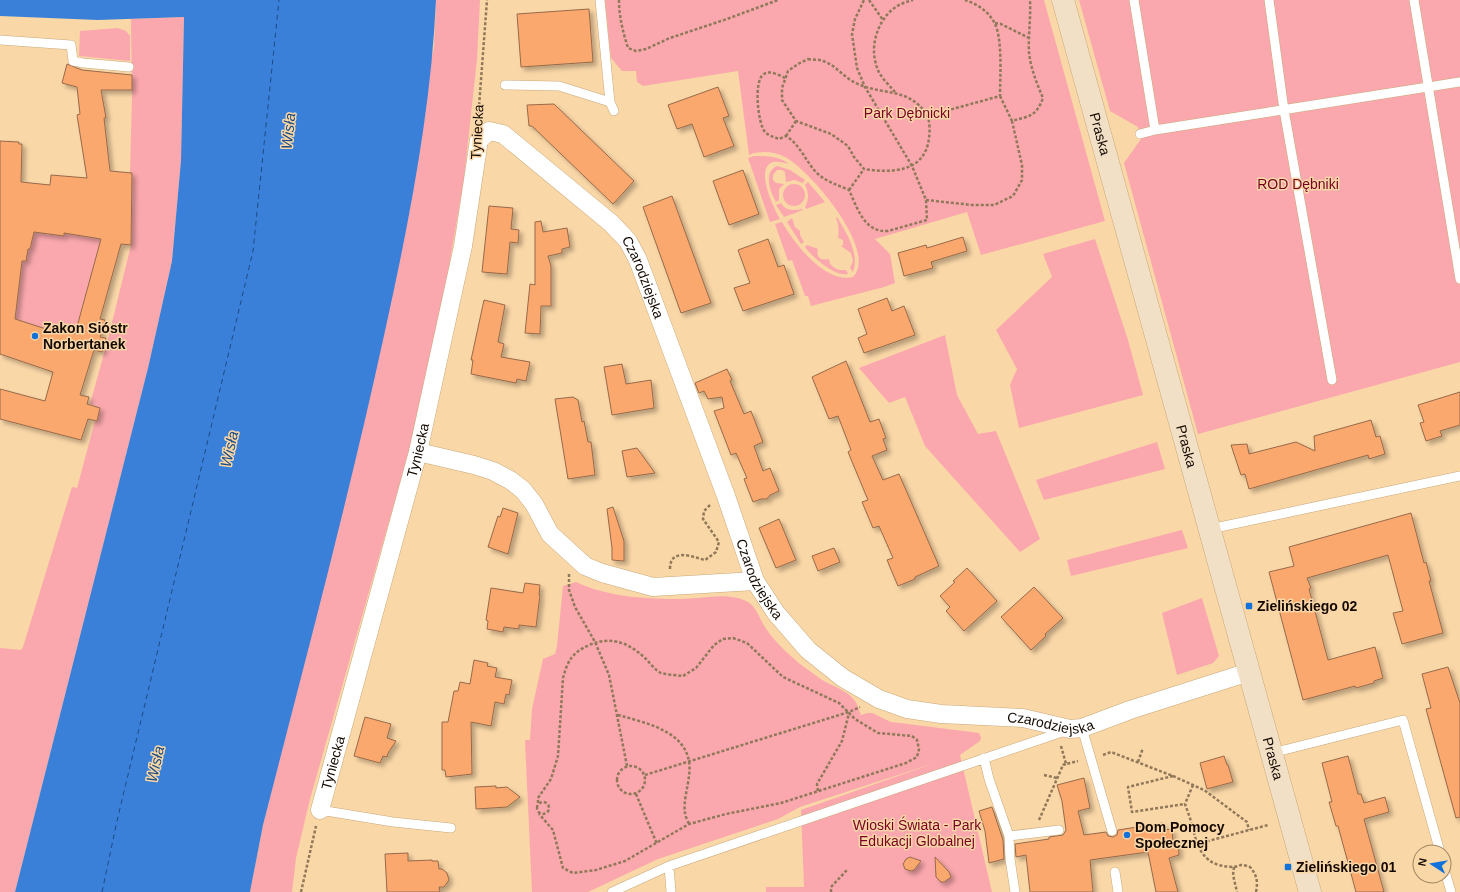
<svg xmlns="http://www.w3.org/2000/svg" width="1460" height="892" viewBox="0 0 1460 892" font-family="Arial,sans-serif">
  <defs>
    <filter id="shadow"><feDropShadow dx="3.5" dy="3.5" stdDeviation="2" flood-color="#0004"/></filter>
  </defs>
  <rect width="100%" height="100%" fill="#fad7a7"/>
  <path fill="#faa8ad" d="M436 0H480L477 59 464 178 446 284 409 451 310 799 296 858 292 892H250L263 825 434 47Z
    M605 0H1044L1105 221 981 255 967 212 875 239 890 254 895 283 884 287 811 306 808 296H805L792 260 788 261 775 224 782 222C794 243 825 284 853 277 879 251 810 170 785 157 775 152 760 150 749 155L738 71 643 86 637 82 636 71H622L611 58Z
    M1079 0H1460V362L1198 434 1124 163 1141 139 1138 127 1110 111Z
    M184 17 181 160 172 261 148 368 15 892H0V648L21 650 23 647 72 487 77 488 95 421H97L100 408 90 404 108 339 131 245 132 173H130L132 97 131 19Z
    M118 28 126 31 130 36V61L79 56 80 31Z
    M754 156C767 156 778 156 789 164 784 163 778 161 773 162 754 168 774 208 780 219L770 222 748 158Z
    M777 166 790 170 805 180 803 183 794 180 786 182 785 172 782 170H777L773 175V180L776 183 784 184 779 189V200L776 202C770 192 763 172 777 166Z
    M808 182 825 202 806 209 805 207C809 200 809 192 805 185Z
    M783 195a11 11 0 1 1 22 0a11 11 0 1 1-22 0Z
    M781 203C785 211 794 211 802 209L803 210 784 217 776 205Z
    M837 217C846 232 860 254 853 272L850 268 853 261 851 253 841 246 843 245V240L838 238C839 231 839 225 836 218Z
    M792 218 795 227 800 231V235L804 242 801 244 787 222Z
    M25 227 46 234 64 236V233L101 239 74 338 68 336 69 332 65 331 64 335 60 333V329L56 328 55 332 51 330 52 327 47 326 46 329 15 319 21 261H26L28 249H30L32 241Z
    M1095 239 1128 340 1143 395 1019 428 1010 385 1017 369 996 330 1052 277 1043 254Z
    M807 245 818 249C816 258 821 261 829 259L830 264C835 269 839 271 846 270L848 274C835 277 812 257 805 247Z
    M945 335 957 395 978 434 996 431 1040 539 1020 552 925 446 905 397 889 403 859 368Z
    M1157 442 1165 469 1044 500 1036 480Z
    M1182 530 1188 548 1071 576 1067 560Z
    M576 582C608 597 645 599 680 599 702 599 728 591 748 602 757 608 759 618 765 627 774 641 787 653 800 664 807 669 815 675 822 680 833 686 848 691 855 701 858 705 859 711 861 715L867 713H872L891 722 900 723 979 733 981 738 980 741 960 755 992 892H766V887H804L801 810 935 763 800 807 778 819 658 859 588 892H532L525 740H530L532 709 543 659 555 654 557 646 563 586Z
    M1202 598 1219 656 1213 663 1177 675 1162 613Z"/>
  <path fill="#3a80d9" d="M0 0H436C431 111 409 222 385 331 349 497 305 661 263 825L250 892H15L148 368 172 261 181 160 184 17 98 20 0 16Z"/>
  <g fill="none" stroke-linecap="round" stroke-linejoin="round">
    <path stroke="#1c4b84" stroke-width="1" stroke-dasharray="5 4" stroke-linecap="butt" d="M102 892 117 821 253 251 279 0"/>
  </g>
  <path fill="#faa86e" stroke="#976a4a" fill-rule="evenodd" filter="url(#shadow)" d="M589 9 593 62 521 67 517 14Z
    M67 64 82 70 132 75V90H101L106 118H104L110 171 132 173 131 245 121 244 100 319 105 320 100 337 106 338 102 352 94 350 80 395 89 397 87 404 100 408 97 421 88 419 81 440 0 419V389L45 401 53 372 0 354V141L19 142V144H22L21 182 50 185 51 175 87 178 77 115 80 114 77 87 62 83ZM34 232 64 236V233L101 239 75 334 47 326 46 329 15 319 22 261H26L28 249H30Z
    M718 87 729 116 723 118 734 146 704 157 692 124 677 129 668 105Z
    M554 104 634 181 613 204 532 126H529L527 105Z
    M743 170 759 214 729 225 713 181Z
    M672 196 711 303 681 313 643 207Z
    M489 206 513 208 511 229 519 230 518 243 510 242 507 274 482 272Z
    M541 221 543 232 567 228 570 247 562 249V253L548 256 551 266V306H541L540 334 525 333 530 284 535 285V222Z
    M963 237 967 251 931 262 933 268 904 276 898 253 926 245 927 248Z
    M768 239 778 267 784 265 794 294 743 311 734 288 750 283 738 250Z
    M887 298 892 311 904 306 915 335 864 353 858 338 867 334 858 309Z
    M484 300 505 305 498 342 504 344 501 357 530 362 526 381 517 379 516 383 471 374 473 360H471Z
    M846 361 870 422 879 419 886 438 883 439 887 450 872 456 883 480 899 474 939 566 915 577V579L898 586 887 560 893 558 879 526 873 528 862 502 868 500 848 452 851 450 838 416 829 419 812 377Z
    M622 364 626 384 651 380 654 408 612 415 604 367Z
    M727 369 732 380 730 381 744 414 751 411 763 442 754 446 763 471 770 468 779 491 770 495 767 499H761L753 502 744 479 747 478 736 453 731 455 714 411 724 408 722 397 708 399 704 391 699 393 695 383Z
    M1460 392V425L1440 431 1442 436 1426 441 1420 423 1424 422 1418 405Z
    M573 397 578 400 582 422 584 421 588 442H591L595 475 568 479 555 399Z
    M1371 420 1376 437 1380 436 1385 454 1369 459 1368 455 1249 489 1245 474 1241 475 1231 445 1247 444 1249 454 1296 442 1315 451 1314 436Z
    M637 448 655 473 627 477 622 451Z
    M613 507 624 541V561L612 560V548L607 509Z
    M503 508 518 513 508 554 488 547 498 516 500 517Z
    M1411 513 1424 563 1426 562 1431 581H1429L1443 633 1402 644 1393 613 1403 611 1388 555 1307 578 1311 588 1309 589 1328 660 1375 647 1383 678 1374 681V683L1356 688 1355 686 1303 700 1269 572 1294 566 1289 547Z
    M779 519 796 560 776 568 759 528Z
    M834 548 840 562 818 571 812 556Z
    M967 568 997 601 964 631 946 611 950 607 940 596 955 582 953 581Z
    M525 583 540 585 539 595H540L536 627 519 625V629L504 627 503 632 487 629 488 621 486 620 491 588 523 593Z
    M1034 587 1063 618 1045 634 1046 636 1031 650 1001 617Z
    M474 660 488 663 487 666 497 668 495 677 512 680 509 695 506 694 504 704 495 702 491 726 471 722 472 774 446 777 445 770H442V722H448L454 691H458L460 682 470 684Z
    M1448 667 1460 703V817L1456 818 1426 709 1431 708 1422 674Z
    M365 717 391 724 387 738 396 741 388 753 387 757 383 756 380 763 354 756Z
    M1224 756 1227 765H1228L1233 782 1207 789 1200 763Z
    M1348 756 1358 794H1361L1364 803 1385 797 1389 812 1364 819 1384 892H1356L1338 826H1336L1329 802H1332L1322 763Z
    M1084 778 1090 808 1078 811 1084 835 1106 832 1108 836 1113 837 1117 835 1118 830 1163 823 1164 830 1172 829 1173 842 1178 841 1179 855 1169 858 1178 892H1156L1148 852 1090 860 1093 892H1030L1026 855 1016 857 1015 844 1049 839V837L1063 835 1066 830 1062 801 1057 785Z
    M496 786V788L507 787 520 797 507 807 476 809 475 787Z
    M992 807 1003 840 1004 859 989 863 985 831 979 811Z
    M408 853V861L432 860V861H438L439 869H442L447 873 449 880 444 887H439L440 892H387L385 854Z
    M910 857 921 861 914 870 911 871 905 869 903 864 906 859Z
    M935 857 949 872 951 877 944 882H941L936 877Z"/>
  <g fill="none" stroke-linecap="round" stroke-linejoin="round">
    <g stroke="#c9a879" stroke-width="10">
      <path id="lane" d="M600 0 610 102 614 111
        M1134 0 1155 130
        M1269 0 1284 110 1332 380
        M1414 0 1460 279
        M0 40 71 45 73 61 83 63 129 67
        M505 85 559 86 610 102
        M1140 134 1155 130 1460 82
        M1210 529 1460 476
        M1082 728 1112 831
        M1272 753 1403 720 1440 852
        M984 758 989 779 1009 836 1010 859 1015 892
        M320 810 393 822 451 828
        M1009 836 1059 830
        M669 866 671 892
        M1444 868 1451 892
        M1115 872 1118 892
        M612 892 669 866 1065 731"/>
    </g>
    <g stroke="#c9a879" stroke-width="19">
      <g id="street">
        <path d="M418 452 474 465 493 471 510 480 523 490 534 504 550 534 585 566 602 573 653 587 755 581"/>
        <path id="s1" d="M320 810 418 452 463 246 479 140 489 131 503 134 611 223 628 241 638 260 726 496 755 581 776 613 808 650 843 678 879 699 907 709 941 714 1023 718 1070 729 1082 728 1130 710 1249 672"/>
      </g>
    </g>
    <g stroke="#c9a879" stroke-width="23">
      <g id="secondary">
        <path id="s2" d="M1063 0 1310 892"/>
      </g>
    </g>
    <path stroke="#90785a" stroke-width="2.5" stroke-dasharray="3 2" stroke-linecap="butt" d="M619 0C619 17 623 32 628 48L636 51 646 49 670 38 727 19 778 0
      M869 0 883 20
      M995 23 1001 24 1029 38
      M808 59C813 60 819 59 823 61 836 65 844 78 856 83 881 96 908 86 927 115 930 121 930 132 929 138 925 173 891 173 864 169L854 157 848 146 831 134 796 121 782 100V88L788 71 798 64Z
      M785 78C779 75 770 70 764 74 753 80 758 124 765 132 769 136 774 137 779 139L786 136C801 145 806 163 818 174 827 182 838 185 849 190 857 207 864 233 888 231L927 220 926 200 912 166 865 87 857 68 852 34 855 19 864 0
      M895 92C888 84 878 75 876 64 870 45 878 21 893 9 899 4 906 2 913 0
      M1000 96 1012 121
      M927 116 1000 96C1000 78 1003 37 994 22 988 11 977 4 965 0
      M478 120 487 0
      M786 136 796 121
      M849 190 864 169
      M926 200 972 205H994L1013 196 1022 180V165L1012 121C1029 116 1036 117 1043 98 1037 84 1031 69 1029 53 1028 36 1031 18 1030 0
      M670 569C670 547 693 557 705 560L716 552 719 542 703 519 704 511 711 504
      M569 574V590L575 607 595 642 609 675 627 766
      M618 715C650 724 695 733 689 776 688 786 683 803 685 813 685 816 688 821 689 824
      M1061 746 1066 764 1078 761
      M1103 755 1111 752 1173 776 1204 790 1247 822 1249 830
      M1138 762 1143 748
      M617 780a14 14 0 1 1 28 0a14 14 0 1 1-28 0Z
      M645 775 849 712 860 707
      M1044 775 1057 778
      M1173 776 1128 787 1132 812 1185 804
      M1193 785 1185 804 1190 818 1197 844
      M818 791 817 784 842 741 849 713
      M636 794 657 844
      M537 808a6 6 0 1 1 12 0a6 6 0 1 1-12 0Z
      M538 803V798L551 779 558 756 563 678C568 660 572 653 589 645 611 636 628 642 645 658 650 663 655 670 661 673 668 675 676 675 683 676L696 668 714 645 723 639 733 638 747 643 783 677 839 703 855 719 878 733 912 736 917 740 919 749 917 757 906 763 781 803 726 814 689 824 625 861 596 870 573 873 563 868 553 830 539 814
      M1039 820 1063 765 1066 764
      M1234 867 1233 875 1237 892
      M301 892 316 826
      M831 892V887L847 870
      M1256 892C1258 882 1257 875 1250 867 1247 866 1244 865 1241 865 1238 866 1235 867 1232 867 1213 866 1205 860 1197 844L1268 825"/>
    <use href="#lane" stroke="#fff" stroke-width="9"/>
    <use href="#street" stroke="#fff" stroke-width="18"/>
    <use href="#secondary" stroke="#f1e0c6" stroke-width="22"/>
  </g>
  <g fill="#1172db" stroke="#fad7a7" stroke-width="1.5">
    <circle cx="35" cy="336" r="4"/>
    <rect x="1245" y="602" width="8" height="8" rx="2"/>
    <circle cx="1127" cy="835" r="4"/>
    <rect x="1284" y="863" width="8" height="8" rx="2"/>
  </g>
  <g text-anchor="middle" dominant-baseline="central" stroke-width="3" stroke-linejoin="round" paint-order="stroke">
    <g font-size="14" fill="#702" stroke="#fad7a7">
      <text x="907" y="113">Park Dębnicki</text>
      <text x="1298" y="184">ROD Dębniki</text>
      <text x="917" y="825">Wioski Świata - Park<tspan x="917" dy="16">Edukacji Globalnej</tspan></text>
    </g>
    <g font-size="14" fill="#140900" stroke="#fad7a7">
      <text transform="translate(477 132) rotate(-87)">Tyniecka</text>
      <text stroke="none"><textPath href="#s2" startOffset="139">Praska</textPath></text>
      <text stroke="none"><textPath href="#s1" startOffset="921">Czarodziejska</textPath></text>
      <text stroke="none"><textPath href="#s2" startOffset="463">Praska</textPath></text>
      <text stroke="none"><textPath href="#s1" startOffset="373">Tyniecka</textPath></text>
      <text stroke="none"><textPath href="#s1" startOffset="1245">Czarodziejska</textPath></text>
      <text stroke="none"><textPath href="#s1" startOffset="1593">Czarodziejska</textPath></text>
      <text stroke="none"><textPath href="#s2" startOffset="787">Praska</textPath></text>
      <text stroke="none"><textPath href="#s1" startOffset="49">Tyniecka</textPath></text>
    </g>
    <g font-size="14" font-weight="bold" fill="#140900" stroke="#fad7a7" text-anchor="start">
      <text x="43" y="328">Zakon Sióstr<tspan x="43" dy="16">Norbertanek</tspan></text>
      <text x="1257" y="606">Zielińskiego 02</text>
      <text x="1135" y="827">Dom Pomocy<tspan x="1135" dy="16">Społecznej</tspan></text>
      <text x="1296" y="867">Zielińskiego 01</text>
    </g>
    <g font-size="15" font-style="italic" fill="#1c4b84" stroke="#fad7a7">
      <text transform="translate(288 131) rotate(-84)">Wisła</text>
      <text transform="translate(229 449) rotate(-77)">Wisła</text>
      <text transform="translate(155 764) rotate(-77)">Wisła</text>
    </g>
  </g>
  <g transform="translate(1432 864) rotate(282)"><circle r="19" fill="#fad7a7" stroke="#9e8564"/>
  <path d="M0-3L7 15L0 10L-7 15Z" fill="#1172db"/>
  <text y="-6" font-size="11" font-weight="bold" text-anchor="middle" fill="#140900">N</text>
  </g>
</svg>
